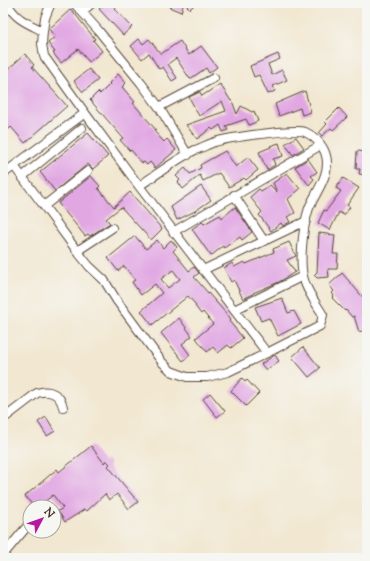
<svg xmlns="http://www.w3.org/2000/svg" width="370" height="561" viewBox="0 0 370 561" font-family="'Sorts Mill Goudy',serif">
  <rect width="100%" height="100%" fill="#f6f6f2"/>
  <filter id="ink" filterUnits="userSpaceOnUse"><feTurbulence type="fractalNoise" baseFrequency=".025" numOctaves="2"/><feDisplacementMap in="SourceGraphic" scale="8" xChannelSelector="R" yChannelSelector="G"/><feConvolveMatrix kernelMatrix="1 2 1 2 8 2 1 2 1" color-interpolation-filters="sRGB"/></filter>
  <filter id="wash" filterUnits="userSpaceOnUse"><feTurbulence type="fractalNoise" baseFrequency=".012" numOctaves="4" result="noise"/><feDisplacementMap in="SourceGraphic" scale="16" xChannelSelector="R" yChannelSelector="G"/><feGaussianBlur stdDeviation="0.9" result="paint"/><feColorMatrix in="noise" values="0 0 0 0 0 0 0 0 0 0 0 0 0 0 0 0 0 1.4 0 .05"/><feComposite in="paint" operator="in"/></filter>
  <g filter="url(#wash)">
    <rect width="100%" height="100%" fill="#f2e7d0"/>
    <g id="blocks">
      <path fill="#e1a7e3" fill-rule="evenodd" d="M106 3H120L114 8 132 27 123 35 99 9Z
        M171 3H196L190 9 184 3 181 12 169 7Z
        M71 9 95 39 93 40 102 51 89 62 78 49 61 63 53 53 55 52 48 43 55 37 49 29Z
        M139 39 143 44 149 39 161 54 180 41 189 55 201 46 217 67 209 73 206 68 190 79 176 58 168 64 177 78 172 81 163 67 159 69 149 53 142 59 131 46Z
        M25 54 34 65 32 67 67 106 25 143 11 127 3 134V74Z
        M278 54 280 59 268 64 272 75 282 70 287 80 273 86 275 91 268 94 259 75 254 77 250 66Z
        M89 69 98 80 83 92 74 81Z
        M118 74 126 83 122 87 135 102 133 103 156 130 154 131 164 142 167 139 176 150 155 168 150 162 147 165 144 162 142 163 131 150 130 151 120 140 123 138 90 100 98 92 100 94 110 84 109 83Z
        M220 84 231 101H232L237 114 241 106 252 112 254 111 258 121 249 125 246 119 226 126 228 130 223 132 220 125 213 130 211 128 197 139 186 125 226 111 222 101 199 116 189 97 200 92 202 96Z
        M305 91 311 112 302 115 300 108 279 116 275 104Z
        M339 108 347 117 333 130 331 128 322 136 319 133 327 124 325 122Z
        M88 133 108 156 93 169 88 164 55 191 40 172Z
        M296 137 304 148 293 155 285 144Z
        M279 143 283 156 273 159 275 165 267 170 259 152 271 147 270 146Z
        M225 151 236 167 248 157 258 170 246 180 244 178 229 187 219 173 203 181 200 175 183 189 178 182 180 180 176 176 185 168 190 174 201 168 200 165Z
        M357 151 367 152V175L359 174 360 169H356Z
        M308 159 317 172 311 176 314 179 309 185 295 167Z
        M287 173 300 189 288 199 295 213 287 217 290 222 283 226 281 223 271 231 259 215 262 212 250 197 259 189 261 191 270 185 277 192 273 183Z
        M91 176 100 186 98 188 114 207 130 192 162 229 151 240 121 207 106 219 110 223 90 236 88 234 85 236 58 203Z
        M343 178 359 188 347 205 350 207 344 215 339 212 330 230 318 223 324 210 326 211 341 191 336 188Z
        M201 186 211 200 195 211 177 220 171 207Z
        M235 207 252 232 242 240 240 237 224 248 223 246 211 256 192 229 202 222 204 224 220 215 222 218Z
        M319 233 335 235 333 254H338L337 269H328L329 277 317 278 314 275 317 272Z
        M135 236 146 249 157 240 163 248 171 240 177 247 173 251 189 271 194 267 199 273 194 277 231 319 229 321 243 338 231 348 228 345 218 353 213 347 207 352 196 338 213 324 203 312 201 314 195 306 196 305 188 296 152 325 141 311 162 293 155 284 141 295 132 282 135 280 124 266 118 271 108 258ZM173 270 180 279 168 288 161 279Z
        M289 242 296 256 287 260 295 272 279 282 253 293V294L243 299 234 280 231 282 224 268 232 263 234 267 244 262 246 264 274 252 273 249Z
        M342 273 367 302V329L359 332 354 316 352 317 346 310 345 311 332 298 334 296 332 293 334 291 329 285Z
        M282 298 288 313 294 311 301 324 278 336 269 318 261 321 255 307Z
        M179 318 192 336 182 344 190 355 183 361 161 333Z
        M303 347 320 368 309 377 292 357Z
        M275 355 279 361 266 370 261 364Z
        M242 378 245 382 247 380 259 393 246 406 231 391Z
        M210 393 225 411 217 417 203 399Z
        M46 417 55 431 47 436 38 422Z
        M91 446 104 463 106 460 110 464 108 466 138 502 129 509 117 494 109 500 105 494 87 511 85 509 65 522 58 511 63 508 53 495 38 507H34L25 496 57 469 59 472Z"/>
    </g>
  </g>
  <g filter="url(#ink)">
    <use href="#blocks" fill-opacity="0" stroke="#564639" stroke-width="1"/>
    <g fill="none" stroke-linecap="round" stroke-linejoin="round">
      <g stroke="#564639" stroke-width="10">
        <path id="minor" d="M7 3C15 19 27 23 43 31
          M51 3 45 18 43 31 42 44 44 56 85 113 139 186 267 353 320 326 323 315C317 305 309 294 305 283 298 266 303 226 309 208 315 194 327 179 327 163 327 150 318 138 305 132 296 128 227 138 215 142 208 144 202 148 195 150 177 159 156 175 139 186
          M74 3 98 30 141 83 159 107 188 155
          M82 12 92 3
          M159 107 214 78
          M14 166 44 206 77 251 89 266 104 280 117 301 162 362 171 371 187 377H207L228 372 267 353
          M3 174 85 113
          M22 177 82 128
          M234 195 264 241
          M44 206 88 171
          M173 232 321 145
          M77 251 112 228
          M203 270 306 221
          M234 310 303 276
          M3 419 37 393C50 389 60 394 63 407
          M3 555 30 523"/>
      </g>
      <use href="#minor" stroke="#fff" stroke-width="8"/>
    </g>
  </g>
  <rect width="370" height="561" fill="none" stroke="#f6f6f2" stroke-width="16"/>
  <g transform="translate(42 519) rotate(49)"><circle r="19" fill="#f6f6f2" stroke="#aba49d"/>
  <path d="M0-3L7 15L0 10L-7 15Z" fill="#b5179e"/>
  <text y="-6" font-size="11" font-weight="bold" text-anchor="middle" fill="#3b2a1e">N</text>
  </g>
</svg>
